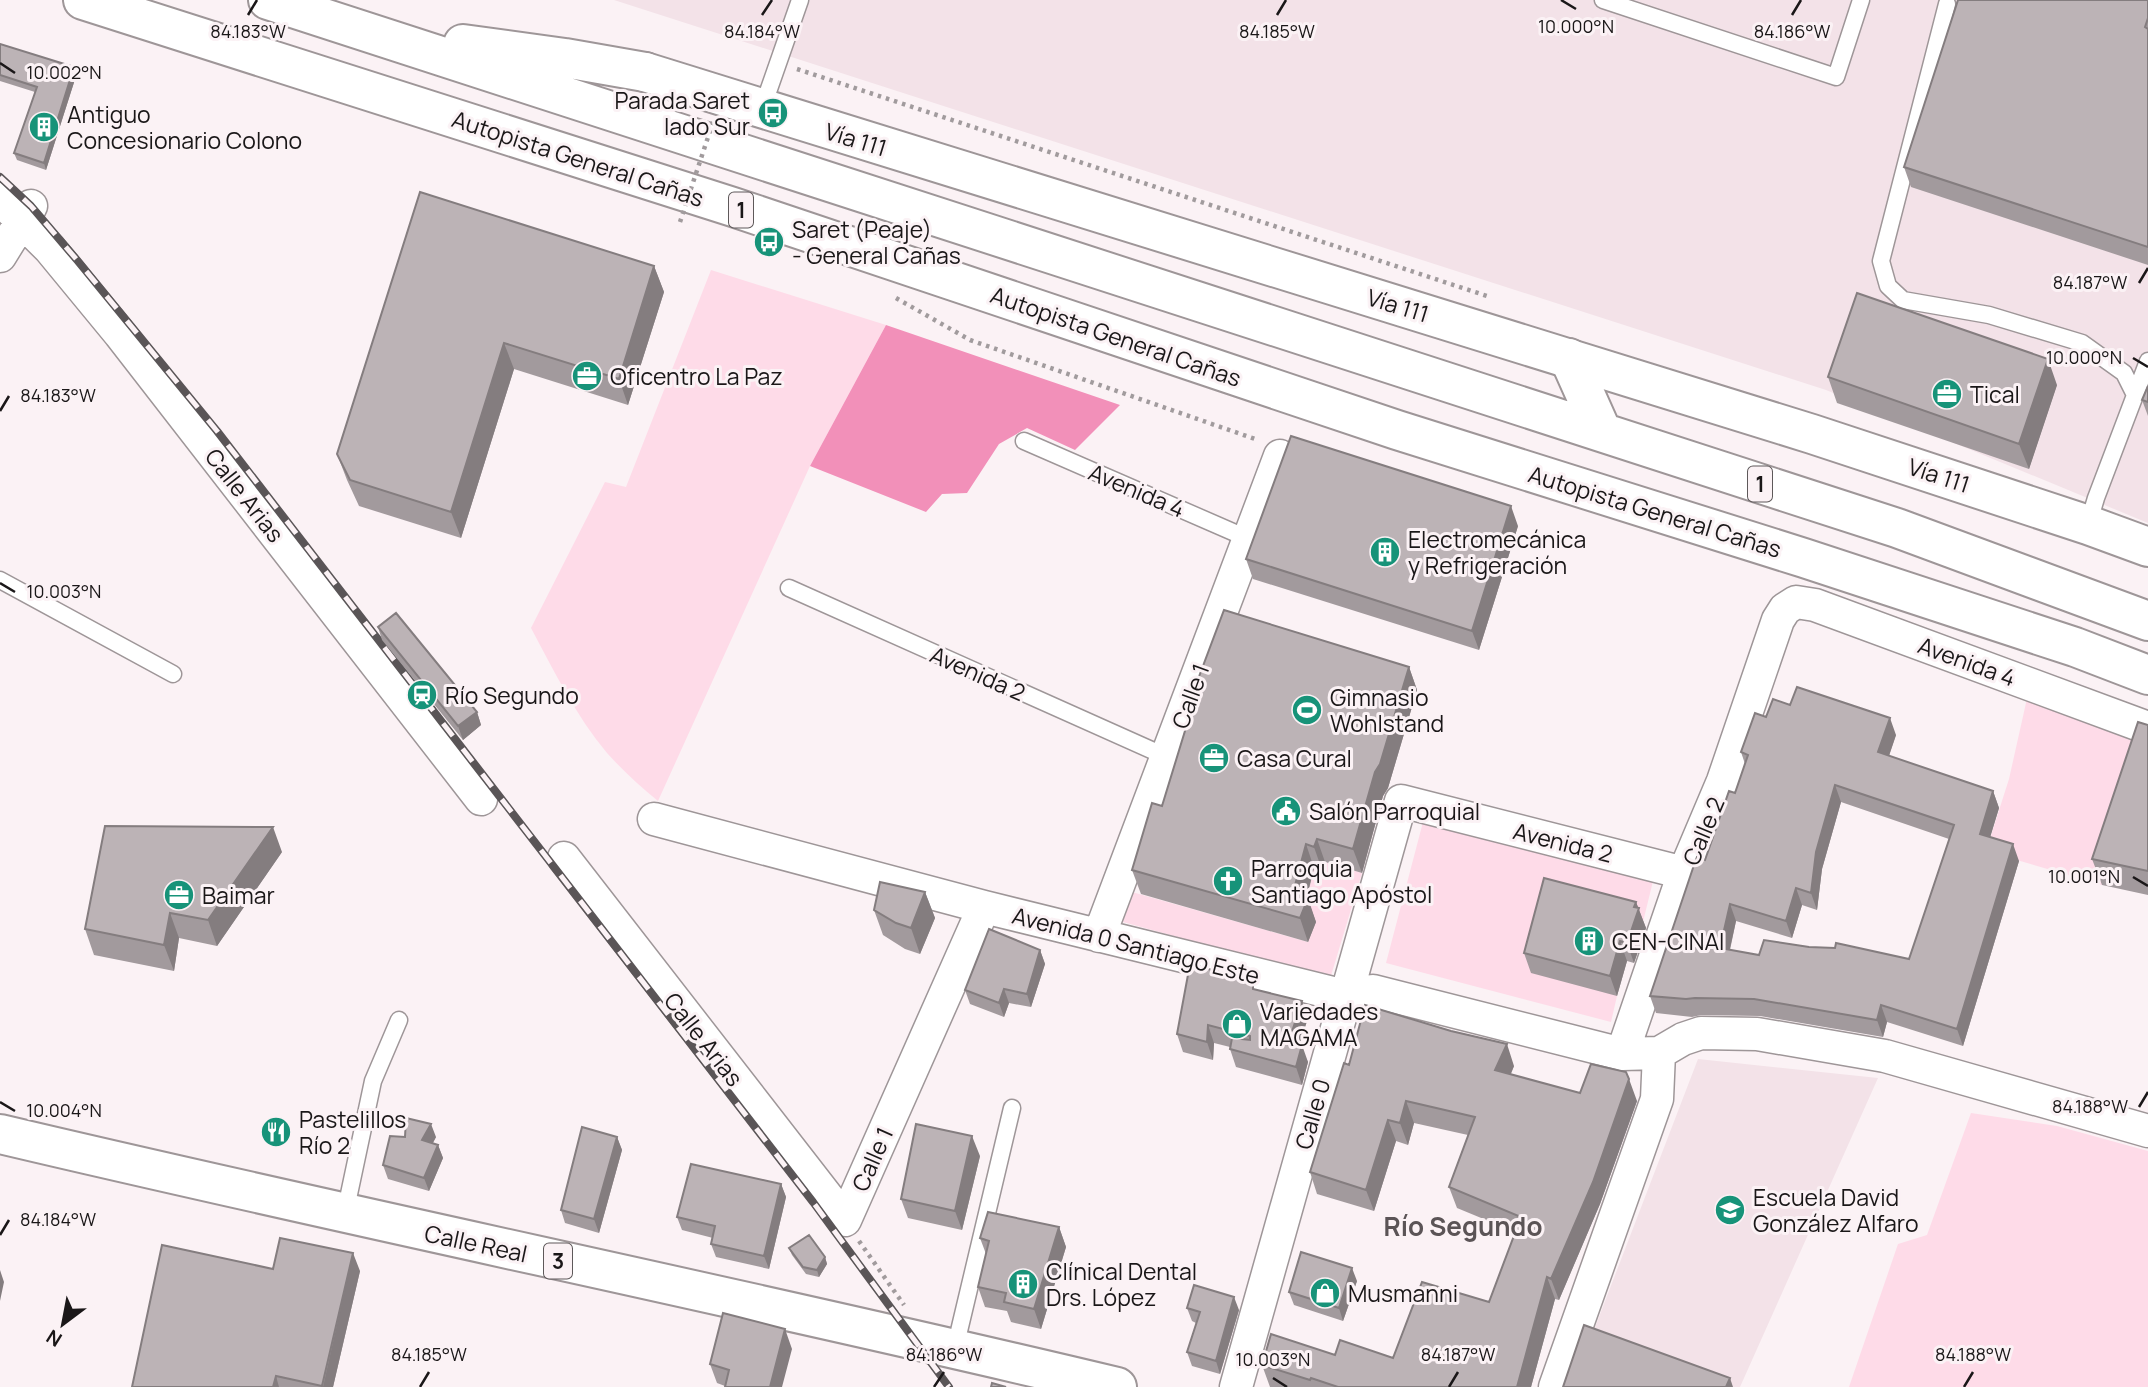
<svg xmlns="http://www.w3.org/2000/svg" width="2148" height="1387" viewBox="0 0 2148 1387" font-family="Manrope,sans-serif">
  <rect width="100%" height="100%" fill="#fbf2f5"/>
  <path fill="#f3e2e8" d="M614 0H2148V523L1826 390Z
    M1698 1059 1878 1078 1740 1387H1713L1589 1343Z"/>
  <path fill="#fedbe8" d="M711 270 886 325 810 466 658 801C640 786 623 771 607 753 576 716 554 671 531 628L605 482 626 487Z
    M2028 694 2148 747 2102 885 1986 851 2009 779Z
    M1423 822 1653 881 1643 922 1552 898 1617 996 1611 1022 1386 963Z
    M1325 862 1362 873 1330 979 1123 922 1132 892 1308 942 1303 913 1314 868 1322 870Z
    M1971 1113 2057 1126 2148 1151V1387H1849L1898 1244 1927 1235Z"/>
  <path fill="#f290b9" d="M886 325 1120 405 1075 450 1027 428 999 444 967 493 942 494 926 512 810 466Z"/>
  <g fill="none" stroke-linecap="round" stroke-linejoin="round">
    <g stroke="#9e9698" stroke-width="19">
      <path id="lane" d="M1603 0 1836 77 1861 0
        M1947 4 1881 261 1888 286 1903 300 1989 315 2082 343 2124 373 2135 395
        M762 109 800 0
        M1024 441 1249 539
        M2088 525 2096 498 2148 361
        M0 580 173 674
        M789 588 1167 757
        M345 1213 373 1081 399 1020
        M955 1348 1012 1108"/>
    </g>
    <g stroke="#9e9698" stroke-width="35">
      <path id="street" d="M0 199 50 249 120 334 481 799
        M0 256 31 206
        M654 819 984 907 1345 996 1373 991 1622 1054 1659 1053 1683 1039 1701 1033 1757 1034 1885 1056 2148 1131
        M564 858 845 1220 984 907
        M1099 936 1280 456
        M1622 1054 1684 873 1723 781 1778 620 1785 609 1796 602 1815 605 2148 728
        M1236 1387 1401 801 1684 873
        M1555 1387 1657 1099 1659 1053"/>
    </g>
    <g stroke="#9e9698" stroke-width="42">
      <path id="secondary" d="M645 72 1812 434 2088 525 2148 547"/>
    </g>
    <g stroke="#9e9698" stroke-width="42">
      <path id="primary" d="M0 1134C371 1222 746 1298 1117 1387"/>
    </g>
    <g stroke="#9e9698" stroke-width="42">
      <path id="highway" d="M83 0 733 207 1397 430 1804 558 2075 647 2148 675
        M268 0 1897 528 2148 621
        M463 44 565 58 645 72
        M1569 358 1602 432"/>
    </g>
    <path stroke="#a19b9d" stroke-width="4.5" stroke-dasharray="3.5 5" stroke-linecap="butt" d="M797 69 1490 297
      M896 298 970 340 1258 440
      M859 1241 904 1305"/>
    <use href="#lane" stroke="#fff" stroke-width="16"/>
    <use href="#street" stroke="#fff" stroke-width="32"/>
    <use href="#secondary" stroke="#fff" stroke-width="38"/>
    <use href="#primary" stroke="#fff" stroke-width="38"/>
    <use href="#highway" stroke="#fff" stroke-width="38"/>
    <g stroke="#5a5557" stroke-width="8">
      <path id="rail" d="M0 177 31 206 77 260 217 431 813 1202 949 1387"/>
    </g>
    <use href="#rail" stroke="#fbf2f5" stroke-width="5" stroke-dasharray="16" stroke-linecap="butt"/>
    <path stroke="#a19b9d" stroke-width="4.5" stroke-dasharray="3.5 5" stroke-linecap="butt" d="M680 222 713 122"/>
  </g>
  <path fill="#a29a9d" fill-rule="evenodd" d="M2148 0V265L1911 187 1904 167Z
    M0 44 77 73 46 170 17 160 14 153 35 92 0 81Z
    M420 192 654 266 664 292 628 405 514 369 461 538 359 506 347 480 337 454Z
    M1828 377 2057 385 2029 469 1837 403Z
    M2148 386V416L2142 400Z
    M1518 526 1479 650 1253 579 1246 559Z
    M378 627 477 712 481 725 463 740 382 640Z
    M1409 667 1417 690 1388 788 1383 796 1362 873 1325 862 1322 870 1314 868 1307 898 1316 922 1308 942 1141 894 1132 870 1162 806 1190 713 1188 706Z
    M1790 705 1896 735 1889 756 1993 791 1999 808 1990 837 2019 861 1963 1046 1887 1022 1883 1037 1760 1016 1701 1015 1692 1017 1656 1013 1650 996 1705 860 1735 793 1745 764 1741 752 1766 717ZM1841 802 1949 839 1909 959 1809 947 1759 955 1730 950 1736 921 1792 938 1802 905 1817 910 1822 869Z
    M2148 725V895L2102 885 2092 859Z
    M282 852 217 946 179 938 174 971 94 955 85 929Z
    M925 892 935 918 920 954 905 949 883 935 874 910Z
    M1636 902 1646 928 1634 963 1627 961 1617 996 1531 973 1524 953Z
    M1040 950 1045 964 1031 1007 1009 1003 1004 1017 970 1004 965 990Z
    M1256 990 1302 1001 1308 1018 1299 1045 1308 1062 1302 1085 1236 1067 1230 1049V1047L1214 1043 1213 1060 1183 1052 1177 1034Z
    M1349 1065 1514 1066 1511 1074 1580 1093 1637 1101 1600 1204 1559 1300 1555 1299 1531 1387H1270L1262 1365 1335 1355 1393 1358 1489 1302 1515 1232 1457 1208 1449 1187 1468 1135 1414 1123 1408 1145 1396 1141 1374 1211 1317 1194 1310 1172Z
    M405 1137H436L433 1143 438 1145 443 1158 429 1191 388 1179 383 1165Z
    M617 1137 622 1150 599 1233 565 1223 561 1210Z
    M980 1156 962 1230 908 1218 901 1199Z
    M781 1184 786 1197 769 1269 716 1257 711 1244 713 1238 682 1230 677 1217Z
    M1059 1227 1066 1247 1041 1329 1011 1322 1007 1311 985 1307 978 1287 986 1254 980 1238Z
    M789 1248 825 1257 827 1264 819 1277 806 1274 792 1255Z
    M273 1269 360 1271 333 1387H132Z
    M1357 1281 1343 1321 1294 1305 1289 1292Z
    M1187 1308 1239 1310 1220 1374 1192 1366 1187 1352 1196 1323 1192 1321Z
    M792 1349 725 1386 717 1383 710 1364Z"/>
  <path fill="#847d7f" d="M74 67 77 73 46 170 44 163Z
    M654 266 664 292 628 405 619 379Z
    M504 343 514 369 461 538 451 512Z
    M2048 359 2057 385 2029 469 2019 444Z
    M1511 506 1518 526 1479 650 1472 631Z
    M1409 667 1417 690 1388 788 1383 796 1362 873 1353 849 1375 772Z
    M477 712 481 725 463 740 458 726Z
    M1890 718 1896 735 1884 770 1878 752Z
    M1835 785 1841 802 1822 869 1817 910 1811 893 1816 852Z
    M1993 791 1999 808 1986 851 1980 834Z
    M273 827 282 852 217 946 208 920Z
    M1317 839 1325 862 1322 870 1314 847Z
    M1306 844 1314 868 1304 907 1308 898 1316 922 1308 942 1300 918 1294 889Z
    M2013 844 2019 861 1963 1046 1957 1029Z
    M1796 888 1802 905 1792 938 1786 921Z
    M925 892 935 918 920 954 911 928Z
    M1636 902 1646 928 1634 963 1627 943Z
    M1730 904 1736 921 1726 966 1720 948Z
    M170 913 179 938 174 971 164 945Z
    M1620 941 1627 961 1617 996 1610 976Z
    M1040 950 1045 964 1031 1007 1027 994Z
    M1004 989 1009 1003 1004 1017 999 1003Z
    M1302 1001 1308 1018 1294 1061 1288 1044Z
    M1881 1005 1887 1022 1883 1037 1877 1020Z
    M1208 1025 1214 1043 1213 1060 1207 1042Z
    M1507 1044 1514 1066 1503 1091 1495 1070Z
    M1302 1045 1308 1062 1302 1085 1296 1067Z
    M1629 1079 1637 1101 1600 1204 1559 1300 1551 1279Z
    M1406 1101 1414 1123 1408 1145 1400 1123Z
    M1388 1120 1396 1141 1374 1211 1366 1190Z
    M431 1124 436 1137 427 1153 422 1140Z
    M972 1136 980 1156 962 1230 955 1211Z
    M617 1137 622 1150 599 1233 594 1219Z
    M438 1145 443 1158 429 1191 424 1178Z
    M781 1184 786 1197 769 1269 764 1256Z
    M1059 1227 1066 1247 1041 1329 1034 1309Z
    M353 1253 360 1271 333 1387H323Z
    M825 1257 827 1264 819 1277 817 1270Z
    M1352 1268 1357 1281 1343 1321 1339 1308Z
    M0 1270 4 1282 0 1301Z
    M1547 1277 1555 1299 1531 1387H1517Z
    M1234 1297 1239 1310 1220 1374 1216 1361Z
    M785 1329 792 1349 782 1387H770Z
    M276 1376 279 1387H273Z
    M1730 1378 1733 1387H1726Z"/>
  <path fill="#bcb3b6" stroke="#847d7f" stroke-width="2" fill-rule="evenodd" d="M1958 0H2148V18L2145 27 2148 29V247L1904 167Z
    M0 44 74 67 44 163 14 153 37 87 0 75Z
    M420 192 654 266 619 379 504 343 451 512 350 480 337 454Z
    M1857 293 2048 359 2019 444 1828 377Z
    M2148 386V402L2142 400Z
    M1291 436 1511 506 1472 631 1246 559Z
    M1224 610 1409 667 1380 764 1375 772 1353 849 1317 839 1314 847 1306 844 1294 889 1308 898 1300 918 1132 870 1152 803 1162 806 1192 708 1188 706Z
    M396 613 477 712 458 726 378 627Z
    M1797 687 1890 718 1878 752 1993 791 1980 834 2013 844 1957 1029 1881 1005 1877 1020 1754 999 1695 998 1686 999 1650 996 1695 862 1697 857 1705 860 1729 791 1735 793 1748 755 1741 752 1755 713 1766 717 1773 699 1790 705ZM1835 785 1954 825 1909 959 1836 943 1835 948 1809 947 1764 940 1759 955 1720 948 1730 904 1786 921 1796 888 1811 893 1816 852Z
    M2138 722 2148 725V871L2092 859Z
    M105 826 273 827 208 920 170 913 164 945 85 929Z
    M1544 878 1636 902 1634 907 1639 908 1627 943 1620 941 1610 976 1524 953Z
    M880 882 925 892 911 928 896 923 874 910Z
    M989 929 1040 950 1027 994 1004 989 999 1003 965 990Z
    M1190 964 1253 981V989L1302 1001 1288 1044 1302 1045 1296 1067 1230 1049 1232 1038 1250 1040V1036L1208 1025 1207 1042 1177 1034Z
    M1365 1005 1451 1031 1507 1044 1495 1070 1580 1093 1591 1064 1626 1072 1629 1079 1593 1182 1551 1279 1547 1277 1517 1387H1338L1311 1378 1310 1380 1262 1365 1271 1334 1335 1355 1340 1340 1393 1358 1422 1282 1489 1302 1521 1217 1449 1187 1475 1117 1406 1101 1400 1123 1388 1120 1366 1190 1310 1172 1344 1063 1349 1065Z
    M406 1118 431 1124 422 1140 438 1145 424 1178 383 1165 390 1136 405 1137Z
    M916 1124 972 1136 955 1211 901 1199Z
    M582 1127 617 1137 594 1219 561 1210Z
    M691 1164 781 1184 764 1256 711 1244 715 1226 677 1217Z
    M988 1212 1059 1227 1034 1309 1004 1302 1006 1293 978 1287 989 1241 980 1238Z
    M809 1235 825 1257 817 1270 803 1267 789 1248Z
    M280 1238 353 1253 322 1386 276 1376 273 1387H132L162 1245 273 1269Z
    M1301 1252 1352 1268 1339 1308 1289 1292Z
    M1194 1285 1234 1297 1216 1361 1187 1352 1200 1312 1187 1308Z
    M723 1313 785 1329 770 1387H725L729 1370 710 1364Z
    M1584 1325 1730 1378 1726 1387H1563Z
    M992 1383 1006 1387H991Z"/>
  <path fill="none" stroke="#1a1718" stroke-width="2.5" d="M1561 0 1576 9M248 15 257 0M762 15 772 0M1277 15 1286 0M1792 15 1801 0M0 63 15 73M2139 283 2148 268M2133 358 2148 367M0 411 9 396M0 583 15 592M2133 877 2148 886M0 1102 15 1111M2139 1107 2148 1092M0 1235 9 1220M1273 1378 1287 1387M420 1387 429 1372M934 1387 944 1372M1449 1387 1458 1372M1964 1387 1973 1372"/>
  <defs>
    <g id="bus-disc" transform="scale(1.575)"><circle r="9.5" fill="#179379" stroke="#fbf2f5"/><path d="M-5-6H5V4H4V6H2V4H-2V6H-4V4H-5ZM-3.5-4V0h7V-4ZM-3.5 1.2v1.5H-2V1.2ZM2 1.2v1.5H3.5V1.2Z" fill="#fff"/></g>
    <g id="building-disc" transform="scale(1.575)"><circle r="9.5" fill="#179379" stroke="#fbf2f5"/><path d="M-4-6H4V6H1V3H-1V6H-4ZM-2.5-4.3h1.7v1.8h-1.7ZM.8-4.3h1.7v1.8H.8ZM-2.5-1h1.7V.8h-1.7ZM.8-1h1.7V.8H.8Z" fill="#fff"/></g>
    <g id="office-disc" transform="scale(1.575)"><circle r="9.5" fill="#179379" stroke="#fbf2f5"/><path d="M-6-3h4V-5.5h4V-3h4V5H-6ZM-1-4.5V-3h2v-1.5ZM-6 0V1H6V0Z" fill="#fff"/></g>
    <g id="station-disc" transform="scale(1.575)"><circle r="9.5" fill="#179379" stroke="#fbf2f5"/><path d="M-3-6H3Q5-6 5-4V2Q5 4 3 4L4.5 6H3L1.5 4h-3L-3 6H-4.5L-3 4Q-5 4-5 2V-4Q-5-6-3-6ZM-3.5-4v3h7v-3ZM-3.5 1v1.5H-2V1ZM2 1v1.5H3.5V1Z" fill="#fff"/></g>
    <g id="stadium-disc" transform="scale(1.575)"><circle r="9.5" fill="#179379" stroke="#fbf2f5"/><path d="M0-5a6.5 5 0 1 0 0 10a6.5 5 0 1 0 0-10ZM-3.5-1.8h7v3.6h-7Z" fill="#fff"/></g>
    <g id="civic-disc" transform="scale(1.575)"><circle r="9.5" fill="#179379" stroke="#fbf2f5"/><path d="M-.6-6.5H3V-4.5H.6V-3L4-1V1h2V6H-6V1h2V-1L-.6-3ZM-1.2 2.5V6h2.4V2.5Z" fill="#fff"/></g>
    <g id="church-disc" transform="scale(1.575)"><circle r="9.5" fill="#179379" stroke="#fbf2f5"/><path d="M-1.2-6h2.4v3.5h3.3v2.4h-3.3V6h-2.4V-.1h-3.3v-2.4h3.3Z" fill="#fff"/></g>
    <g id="shop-disc" transform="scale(1.575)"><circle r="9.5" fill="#179379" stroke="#fbf2f5"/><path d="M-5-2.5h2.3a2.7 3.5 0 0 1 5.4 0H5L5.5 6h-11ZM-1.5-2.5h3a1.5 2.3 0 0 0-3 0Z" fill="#fff"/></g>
    <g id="restaurant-disc" transform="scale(1.575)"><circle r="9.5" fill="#179379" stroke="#fbf2f5"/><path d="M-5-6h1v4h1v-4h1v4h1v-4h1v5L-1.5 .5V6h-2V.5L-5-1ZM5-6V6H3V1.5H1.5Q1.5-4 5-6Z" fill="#fff"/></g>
    <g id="school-disc" transform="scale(1.575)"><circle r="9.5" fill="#179379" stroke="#fbf2f5"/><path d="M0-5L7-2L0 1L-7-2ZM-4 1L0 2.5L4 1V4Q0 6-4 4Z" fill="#fff"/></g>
  </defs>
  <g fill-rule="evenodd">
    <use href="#bus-disc" x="773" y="113"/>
    <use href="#building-disc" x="44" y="127"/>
    <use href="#bus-disc" x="769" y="242"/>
    <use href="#office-disc" x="587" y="376"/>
    <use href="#office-disc" x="1947" y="394"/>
    <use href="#building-disc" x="1385" y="552"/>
    <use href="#station-disc" x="422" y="695"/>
    <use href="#stadium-disc" x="1307" y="710"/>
    <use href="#office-disc" x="1214" y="758"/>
    <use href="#civic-disc" x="1286" y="811"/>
    <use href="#church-disc" x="1228" y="881"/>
    <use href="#office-disc" x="179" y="895"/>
    <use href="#building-disc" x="1589" y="941"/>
    <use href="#shop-disc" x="1237" y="1024"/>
    <use href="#restaurant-disc" x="276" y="1132"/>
    <use href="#school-disc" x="1730" y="1210"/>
    <use href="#building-disc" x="1023" y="1284"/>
    <use href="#shop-disc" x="1325" y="1293"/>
  </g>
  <g text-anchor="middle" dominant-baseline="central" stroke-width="6" stroke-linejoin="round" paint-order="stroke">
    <g fill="#fbf2f5" stroke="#5e595a" stroke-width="2">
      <rect x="729" y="192.5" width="24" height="35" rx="5"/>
      <rect x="1748" y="466.5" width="24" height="35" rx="5"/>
      <rect x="544" y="1243.5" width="28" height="35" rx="5"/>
    </g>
    <g font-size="21" font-weight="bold" fill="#1a1718">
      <text x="741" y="210">1</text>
      <text x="1760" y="484">1</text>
      <text x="558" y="1261">3</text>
    </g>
    <g font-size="23" fill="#1a1718" stroke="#fbf2f5" text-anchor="start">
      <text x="750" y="100" text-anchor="end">Parada Saret<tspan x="750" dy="26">lado Sur</tspan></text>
      <text x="67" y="114">Antiguo<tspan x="67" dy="26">Concesionario Colono</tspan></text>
      <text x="792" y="229">Saret (Peaje)<tspan x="792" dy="26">- General Cañas</tspan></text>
      <text x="610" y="376">Oficentro La Paz</text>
      <text x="1970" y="394">Tical</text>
      <text x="1408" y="539">Electromecánica<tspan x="1408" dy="26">y Refrigeración</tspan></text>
      <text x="445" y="695">Río Segundo</text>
      <text x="1330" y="697">Gimnasio<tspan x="1330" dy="26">Wohlstand</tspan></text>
      <text x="1237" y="758">Casa Cural</text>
      <text x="1309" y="811">Salón Parroquial</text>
      <text x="1251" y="868">Parroquia<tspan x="1251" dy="26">Santiago Apóstol</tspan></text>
      <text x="202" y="895">Baimar</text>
      <text x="1612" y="941">CEN-CINAI</text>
      <text x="1260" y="1011">Variedades<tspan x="1260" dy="26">MAGAMA</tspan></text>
      <text x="299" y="1119">Pastelillos<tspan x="299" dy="26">Río 2</tspan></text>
      <text x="1753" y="1197">Escuela David<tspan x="1753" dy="26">González Alfaro</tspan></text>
      <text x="1046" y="1271">Clínical Dental<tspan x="1046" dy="26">Drs. López</tspan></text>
      <text x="1348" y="1293">Musmanni</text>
    </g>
    <g font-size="23" fill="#1a1718" stroke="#fbf2f5">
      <text transform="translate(856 139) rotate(17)">Vía 111</text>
      <text transform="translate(578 158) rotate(18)">Autopista General Cañas</text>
      <text transform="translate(1398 305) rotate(17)">Vía 111</text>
      <text transform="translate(1116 336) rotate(19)">Autopista General Cañas</text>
      <text transform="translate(1939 475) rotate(18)">Vía 111</text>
      <text transform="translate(1137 490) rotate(23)">Avenida 4</text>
      <text transform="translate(245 495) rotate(52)">Calle Arias</text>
      <text transform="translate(1655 511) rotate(17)">Autopista General Cañas</text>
      <text transform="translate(1967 661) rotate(20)">Avenida 4</text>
      <text transform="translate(978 673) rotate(24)">Avenida 2</text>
      <text transform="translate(1190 696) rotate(-70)">Calle 1</text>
      <text transform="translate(1703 831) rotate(-67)">Calle 2</text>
      <text transform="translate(1563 842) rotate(14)">Avenida 2</text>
      <text transform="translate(1136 945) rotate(14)">Avenida 0 Santiago Este</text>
      <text transform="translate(704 1039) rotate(52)">Calle Arias</text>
      <text transform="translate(1312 1114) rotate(-74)">Calle 0</text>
      <text transform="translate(872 1159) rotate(-66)">Calle 1</text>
      <text transform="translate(476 1243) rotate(12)">Calle Real</text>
    </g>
    <g font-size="26" font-weight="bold" fill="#5b5456" stroke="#fbf2f5">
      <text x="1463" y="1226">Río Segundo</text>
    </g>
  </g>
  <g font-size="18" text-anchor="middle" fill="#1a1718" stroke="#fbf2f5" stroke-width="6" stroke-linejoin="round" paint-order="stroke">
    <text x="1576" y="33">10.000°N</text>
    <text x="248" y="38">84.183°W</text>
    <text x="762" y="38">84.184°W</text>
    <text x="1277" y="38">84.185°W</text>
    <text x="1792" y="38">84.186°W</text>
    <text x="64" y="79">10.002°N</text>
    <text x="2090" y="289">84.187°W</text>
    <text x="2084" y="364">10.000°N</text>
    <text x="58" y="402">84.183°W</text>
    <text x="64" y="598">10.003°N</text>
    <text x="2084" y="883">10.001°N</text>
    <text x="2090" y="1113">84.188°W</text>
    <text x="64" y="1117">10.004°N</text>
    <text x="58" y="1226">84.184°W</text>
    <text x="429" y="1361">84.185°W</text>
    <text x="944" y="1361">84.186°W</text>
    <text x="1458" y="1361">84.187°W</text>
    <text x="1973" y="1361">84.188°W</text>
    <text x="1273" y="1366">10.003°N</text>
  </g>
  <g transform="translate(63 1324) rotate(212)" stroke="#fbf2f5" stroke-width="5" paint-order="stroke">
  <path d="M0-5L12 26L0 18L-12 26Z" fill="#1a1718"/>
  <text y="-10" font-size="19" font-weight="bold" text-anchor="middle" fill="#1a1718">N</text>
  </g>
</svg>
